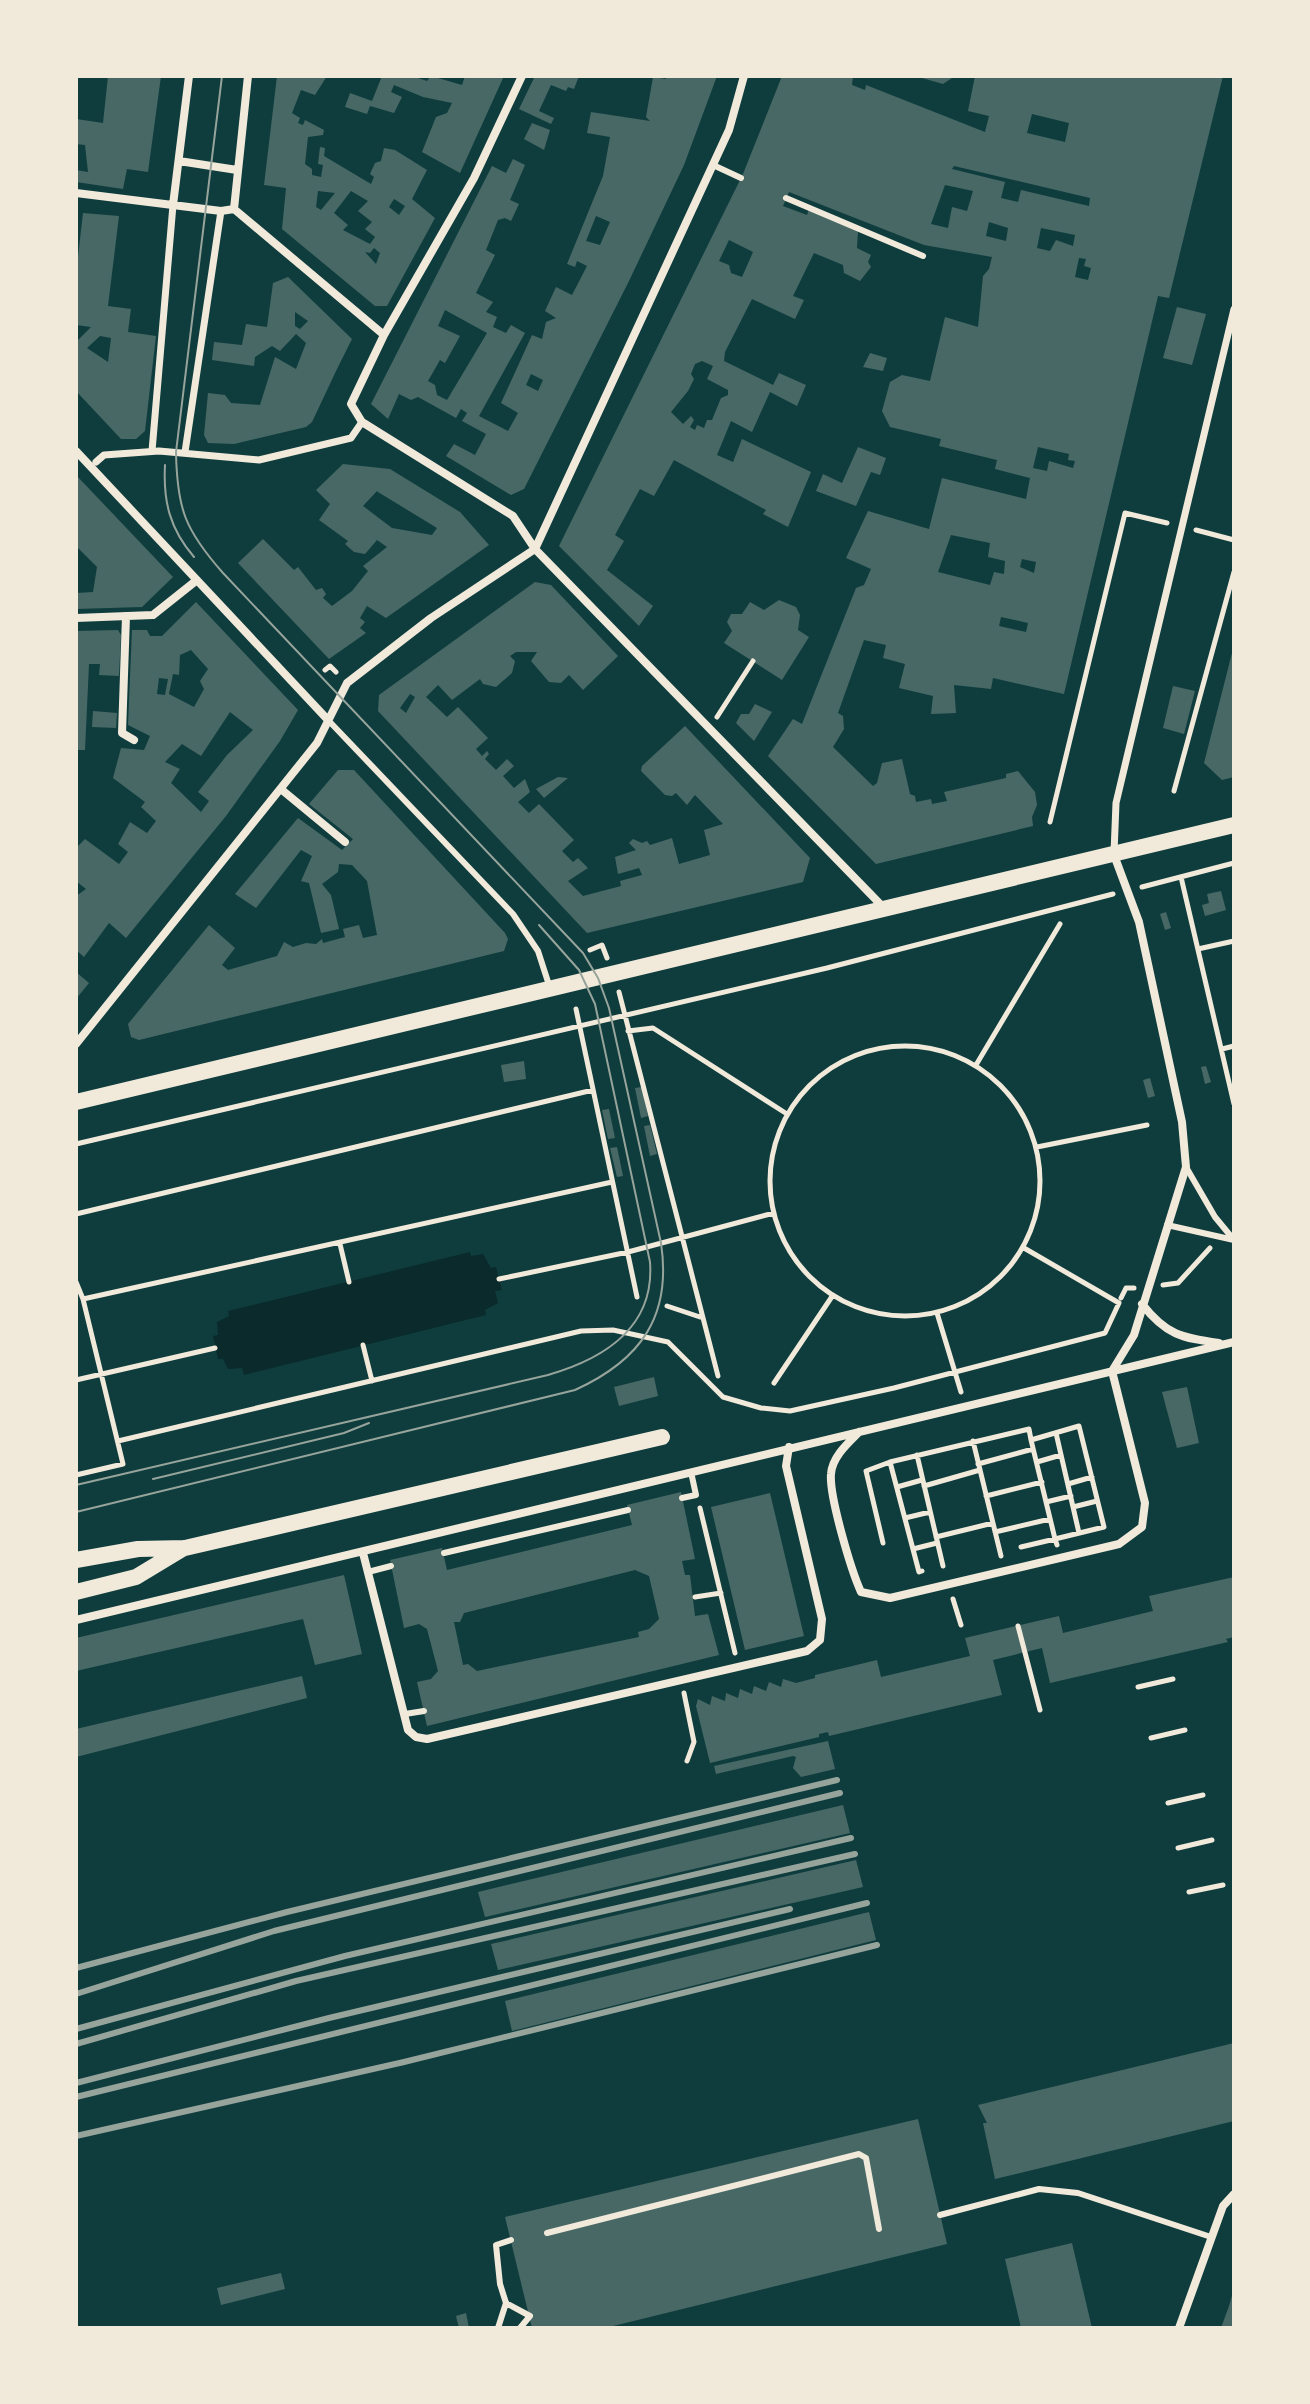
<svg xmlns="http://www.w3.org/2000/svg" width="1310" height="2404" viewBox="0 0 1310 2404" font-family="'PT Sans',sans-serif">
  <rect width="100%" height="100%" fill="#0f3d3e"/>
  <path fill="#0a2a2b" d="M470 1252 471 1256 483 1254 491 1268 496 1267 502 1290 495 1291 498 1303 485 1310 486 1315 244 1375 242 1368 228 1369 223 1359H218L213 1336 218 1335 217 1322 229 1316 228 1311Z"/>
  <path fill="#486865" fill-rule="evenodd" d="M108 76H161L148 172 127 169 123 189 76 182V170L88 172 85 145 76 144V119L103 123Z
    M277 76H327L315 95 301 90 292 113 300 118 298 123 303 125 305 120 324 130 323 135 308 137 305 164 312 169V175L321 177 323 165 318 164 320 147 325 148 324 156 371 184 374 177 370 174 375 163 381 161 384 148 395 150 427 170 412 199 435 218 387 306H375L282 229 286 188 264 185ZM318 191 335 193 321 210 316 207ZM351 191 368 201 358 211 372 222 365 229 375 237 370 244 343 230 348 225 334 213ZM394 199 405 206 399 215 389 207ZM374 248 380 253 376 264 365 252 370 253Z
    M382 76H412L427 81 431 76 462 85 465 76H504L460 173 422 152 436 117 447 113 452 103 423 97 394 85 391 92 402 97 394 113 370 106 367 114 345 107 350 93 372 101Z
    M535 76H579L574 89 568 87 566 91 551 85 539 111 554 118 551 124 519 109Z
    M666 76H717L684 165 629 281 524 489 511 495 446 456 454 444 475 455 486 434 462 421 467 413 461 409 456 418 418 397 411 400 399 394 388 419 371 404 492 166 506 173 513 159 525 165 510 200 519 204 511 221 505 218 498 220 486 250 495 255 476 293 493 302 486 312 497 317 493 327 506 333 511 325 525 333 479 416 508 431 518 413 501 403 532 335 542 339 546 322 556 318 545 311 556 287 572 295 587 266 577 261 575 267 567 264 603 176 610 137 587 133 591 112 650 121 646 117 653 77 666 79ZM596 216 610 222 600 245 586 241ZM445 310 487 333 447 400 437 395 435 385 428 381 440 360 445 363 460 336 438 326ZM531 374 543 380 538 391 526 385Z
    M782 76H853L852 85 865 90 866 85 985 132 989 116 968 111 975 76H1223L1169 298 1158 296 1064 694 993 678 991 689 954 685 956 713 931 714 933 696 899 688 905 664 883 658 886 645 864 640 838 713 843 716 844 729 833 747 873 786 877 783 882 763 902 759 910 794 915 796 916 802 931 799 932 804 947 801 944 792 1006 778V774L1018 771 1035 792 1037 805 1032 817 1033 826 876 864 768 756 793 719 802 724 856 588 864 585 871 569 846 558 868 511 929 529 942 478 1026 499 1030 478 995 469 997 460 939 446 941 439 890 427 882 411 890 382 902 375 930 381 945 317 978 327 983 276 989 269 992 257 924 245 789 192 783 206 807 215 809 209 858 231 857 248 871 255 868 262 871 267 860 281 844 273 843 265 814 253 793 296 804 300 795 319 752 299 725 352 724 361 773 385 779 373 806 385 797 406 770 392 752 432 731 421 717 455 733 462 742 439 811 472 788 527 763 514 766 510 674 460 654 496 640 489 615 535 624 541 607 570 653 606 639 626 559 546 743 174ZM1032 114 1069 123 1065 142 1027 133ZM954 166 1090 198 1089 206 1021 190 1018 202 1001 198 1005 182 952 169ZM945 185 973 191 967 211 952 207 948 228 931 224ZM989 222 1008 228 1006 241 986 236ZM1041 228 1075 235 1073 246 1056 240 1050 251 1037 248ZM729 240 753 252 742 277 731 273 729 265 719 261ZM1079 258 1086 259 1084 266 1091 268 1088 280 1075 277ZM702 361 713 366 707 379 728 390V395L721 398 712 420H707L704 428 697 425 695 430 690 427 694 420 691 416 683 424 671 412 688 391 694 379 691 374 695 364ZM1038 447 1069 454 1068 460 1075 461 1073 468 1049 461 1047 471 1033 468ZM951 535 990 543 988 557 1005 561 1004 574 994 572 990 585 938 572ZM1022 559 1036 562 1034 573 1020 567ZM1001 617 1028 623 1026 632 999 626Z
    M915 76H955L943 84Z
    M532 123 550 130 544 150 524 139Z
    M83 213 119 216 108 306 131 309 128 332 156 336 145 431 136 439H121L76 391V342L91 327 76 325V274ZM100 336 111 338 108 362 87 348Z
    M288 277 352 339 337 369 312 422 306 427 234 444 208 443 204 435 208 393 225 395 231 403 260 405 275 357 296 369 306 343 296 334 280 351 272 346 255 357 254 366 212 360 214 342 242 345 246 324 267 327 273 283ZM295 312 308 321 300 329 295 326Z
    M1177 307 1206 314 1192 365 1163 358Z
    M870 353 887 358 883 371 863 367Z
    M858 447 886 458 880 475 871 472 856 506 816 491 823 474 842 483Z
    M343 464 390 469 460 512 489 545 386 618 367 606 360 618 365 622 360 628 366 633 329 659 238 563 263 539 294 570 298 567 316 590 322 588 326 594 323 598 332 606 352 591 368 571 363 566 387 547 377 540 365 554 354 552 345 544 348 541 319 520 330 504 316 490ZM377 491 378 492 437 528 432 535 392 528 363 506Z
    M76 475 173 577 142 607 76 609V593L93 592 97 567 76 546Z
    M535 582 551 585 618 656 583 690 569 675 561 683 549 682 531 661 537 652H516L510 656 515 661 512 673 496 687 483 684 480 679 452 700 438 685 426 697 447 717 458 707 488 738 476 749 482 756 487 751 489 754 485 759 496 770 507 759 514 766 503 776 514 788 525 779 530 792 518 802 529 813 539 804 574 840 562 851 573 862 578 858 588 868 568 881 583 896 621 886 620 881 642 875 639 868 618 874 615 857 636 850 629 843 633 839 642 843 647 841 650 845 672 838 679 864 710 855 704 830 723 824 695 795 687 805 676 793 672 796 665 795 641 771 642 766 685 726 810 858 803 882 587 933 378 711 379 695ZM410 694 415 697 406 713 400 708Z
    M779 600 796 607 800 615 798 630 809 637 782 680 724 643 732 631 727 622 731 614H742L750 602 764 610Z
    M196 602 298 710 280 741 226 816 126 938 109 923 84 957 76 950V896L86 889 76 881V848L85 839 119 864 128 852 118 844 130 822 147 833 156 821 141 807 145 802 113 778 121 748 144 750 150 736 128 725 132 630H147L150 636H162ZM191 650 208 669 200 681 204 689 194 707 169 694 173 674 179 675 180 655ZM159 678 168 679 165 695 157 694ZM230 712 253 730 227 755 198 792 209 801 201 812 171 783 180 769 165 762 182 744 201 756Z
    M118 630 121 635 119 676 99 675 100 664H89L85 750H76V631Z
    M1233 649 1234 777 1222 780 1204 763Z
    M1173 686 1195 691 1184 734 1163 728Z
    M755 704 772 712 754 741 736 723 741 714H749Z
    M93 711 117 713 116 728 92 727Z
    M338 770H354L505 933 508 939 504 951 139 1040 131 1037 128 1024 209 925 235 948 222 965 228 970 277 956 284 942 293 947 306 943 316 944 322 939 323 943 345 937 343 929 359 925 363 938 377 935 367 881 352 865 339 864 338 872 322 884 331 895 339 929 321 933 309 883 301 881 312 856 301 850 256 908 235 894 298 818 342 850 353 839 309 804Z
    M558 777 568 778 544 798 536 789Z
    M1221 891 1226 910 1205 916 1202 905 1209 903 1207 894Z
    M1166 912 1171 928 1165 930 1160 914Z
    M76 972 89 983 76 999Z
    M524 1061 526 1079 504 1082 501 1065Z
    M1206 1066 1211 1082 1205 1084 1201 1067Z
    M1150 1078 1155 1096 1148 1098 1143 1080Z
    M642 1087 648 1116 641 1118 635 1088Z
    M609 1109 615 1138 608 1139 602 1110Z
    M650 1125 657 1154 650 1156 644 1126Z
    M617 1147 623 1176 617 1177 610 1148Z
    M654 1377 658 1396 619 1406 614 1387Z
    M1187 1387 1199 1443 1177 1448 1162 1392Z
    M681 1492 695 1559 682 1561 685 1575H690L695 1616 708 1614 719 1655 427 1726 417 1682 431 1679 438 1671 427 1629 419 1624 404 1628 390 1560 442 1548 447 1570 632 1525 627 1505ZM635 1570 649 1576 659 1619 649 1629 638 1632 639 1637 477 1671 468 1664 463 1665 454 1622H460L464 1613Z
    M770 1493 804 1636 745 1650 711 1507Z
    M344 1575 362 1654 315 1665 303 1619 76 1671V1638Z
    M1234 1577V1637L1226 1639 1228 1642 1050 1683 1042 1648 993 1660 1002 1695 829 1736 828 1732 819 1734V1737L710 1763 696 1706 698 1699 710 1705 712 1696 725 1701 726 1693 738 1698 740 1689 752 1694 754 1686 766 1691 769 1682 781 1687 783 1679 796 1683 815 1678V1675L877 1660 881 1677 970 1656 965 1638 1059 1616 1063 1633 1153 1611 1149 1596Z
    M302 1676 307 1698 76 1757V1729Z
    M828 1741 835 1769 801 1777 793 1768 796 1757 793 1756 716 1774 714 1766Z
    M843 1805 850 1833 485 1917 478 1892Z
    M856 1860 863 1887 498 1970 491 1944Z
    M869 1912 876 1940 512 2031 505 2001Z
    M1234 2043V2121L995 2179 983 2123H987L978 2105Z
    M918 2119 947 2244 605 2328H532L505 2217Z
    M1072 2243 1092 2328H1021L1005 2259Z
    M281 2273 285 2289 221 2305 217 2288Z
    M1233 2292 1234 2328H1221L1229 2306Z
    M466 2313 469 2328H459L456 2316Z"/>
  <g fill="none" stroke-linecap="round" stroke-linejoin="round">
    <path stroke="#f1e9da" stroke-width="5" d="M1196 530 1234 540
      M325 670 330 666 336 672
      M717 717 753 661
      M1174 791 1234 572
      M1050 822 1125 513 1167 523
      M1181 877 1234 1104
      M1142 887 1234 863
      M1198 949 1234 941
      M590 950 602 945 607 958
      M619 992 718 1376
      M576 1009 637 1297
      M628 1031 653 1028 787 1114
      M770 1181a135 135 0 1 1 270 0a135 135 0 1 1-270 0Z
      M1222 1049 1234 1046
      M976 1065 1060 924
      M76 1144 827 968 1113 894
      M1037 1147 1147 1125
      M76 1214 593 1090
      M340 1244 349 1282
      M499 1279 628 1252 774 1213
      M76 1282 83 1299 612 1182
      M1163 1285 1178 1283 1210 1248
      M1121 1298 1126 1288H1134
      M667 1306 700 1317
      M937 1313 961 1392
      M363 1345 372 1381
      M76 1380 215 1348
      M774 1383 833 1295
      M1056 1433 1079 1533
      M118 1441 581 1331 613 1330 668 1342 723 1397 761 1408 790 1411 894 1388 1105 1333 1119 1303 1024 1248
      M973 1441 1001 1556
      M917 1455 943 1566
      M1037 1462 1061 1455
      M978 1464 1033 1449
      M76 1475 123 1464 83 1299
      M1068 1484 1092 1477
      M924 1486 980 1470
      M897 1487 922 1480
      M986 1496 1042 1482
      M1046 1502 1071 1496
      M1073 1507 1097 1501
      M700 1508 735 1653
      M905 1518 930 1512
      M995 1532 1050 1519
      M936 1537 993 1523
      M883 1543 866 1471 890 1462
      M1021 1547 1055 1539 1057 1545
      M913 1549 937 1543
      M922 1571 919 1572 890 1462 1029 1429 1031 1440 1079 1426 1104 1527 1055 1539 1031 1440
      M695 1597 721 1593
      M953 1599 961 1625
      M1018 1626 1040 1710
      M1138 1687 1173 1679
      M684 1693 694 1742 687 1761
      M1151 1738 1185 1730
      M1168 1803 1203 1795
      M1178 1848 1212 1840
      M1189 1892 1223 1885"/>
    <path stroke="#f1e9da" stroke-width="6" d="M713 165 741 178
      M786 198 923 256
      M328 720 513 914 538 951 549 985
      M1186 1167 1215 1217 1234 1240
      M1167 1225 1234 1240
      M682 1498 696 1495 691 1472
      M444 1553 628 1510
      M368 1572 391 1566
      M405 1714 424 1711
      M940 2215 1039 2189 1078 2193 1211 2237
      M547 2233 859 2154 866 2158 879 2229
      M506 2303 530 2316 520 2328
      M498 2328 506 2303 500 2284 496 2245 511 2240"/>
    <path stroke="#f1e9da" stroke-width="7" d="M152 451 173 205
      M185 452 221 211
      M96 462 104 455 159 451 259 460 351 438 362 422
      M1114 853 1116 803 1234 309"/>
    <path stroke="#f1e9da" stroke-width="8" d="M522 76 474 178 384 335 351 404 362 422 513 516 535 549 885 909
      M179 161 237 170
      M76 193 221 211 234 209
      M173 205 189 76
      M234 209 384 335
      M234 209 248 76
      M76 451 328 720
      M126 616 122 733 134 740
      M76 618 153 615 197 580
      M282 790 345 842
      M76 1044 317 743 347 683 431 618 535 549 729 130 744 76
      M1142 1304C1166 1335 1182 1338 1219 1343
      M1112 1371 1134 1335 1186 1167 1182 1122 1139 922 1114 855
      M859 1432C848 1443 832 1457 831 1474 829 1496 851 1570 861 1592L890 1598 1119 1544 1142 1527 1145 1503 1112 1371
      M363 1553 408 1730 416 1737 427 1739 807 1651 820 1640 822 1619 786 1466 789 1447
      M76 1620 1234 1342
      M1179 2328 1223 2206 1234 2194"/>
    <path stroke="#f1e9da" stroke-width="16" d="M76 1102 1234 825
      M76 1560 138 1549 185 1548 662 1437
      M76 1592 136 1577 184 1548"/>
    <path stroke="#97a49c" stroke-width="2" d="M165 465C163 502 170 529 194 557
      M153 1479 344 1433 369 1423
      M76 1485 548 1375C604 1359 655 1327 650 1262L595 1004 579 970 539 925
      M76 1512 575 1390C641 1360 672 1316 661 1243L609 1008 598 978 583 953 223 573C185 530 177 509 176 452L222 76"/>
    <path stroke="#97a49c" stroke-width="6" d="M76 1968 287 1912 837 1780
      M76 1994 274 1931 840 1793
      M76 2029 345 1956 851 1838
      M76 2044 296 1981 855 1854
      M76 2083 329 2018 790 1909
      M76 2097 867 1903
      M76 2136 404 2062 877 1945"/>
  </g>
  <rect width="1310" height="2404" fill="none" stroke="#f1e9da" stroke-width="156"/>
</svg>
